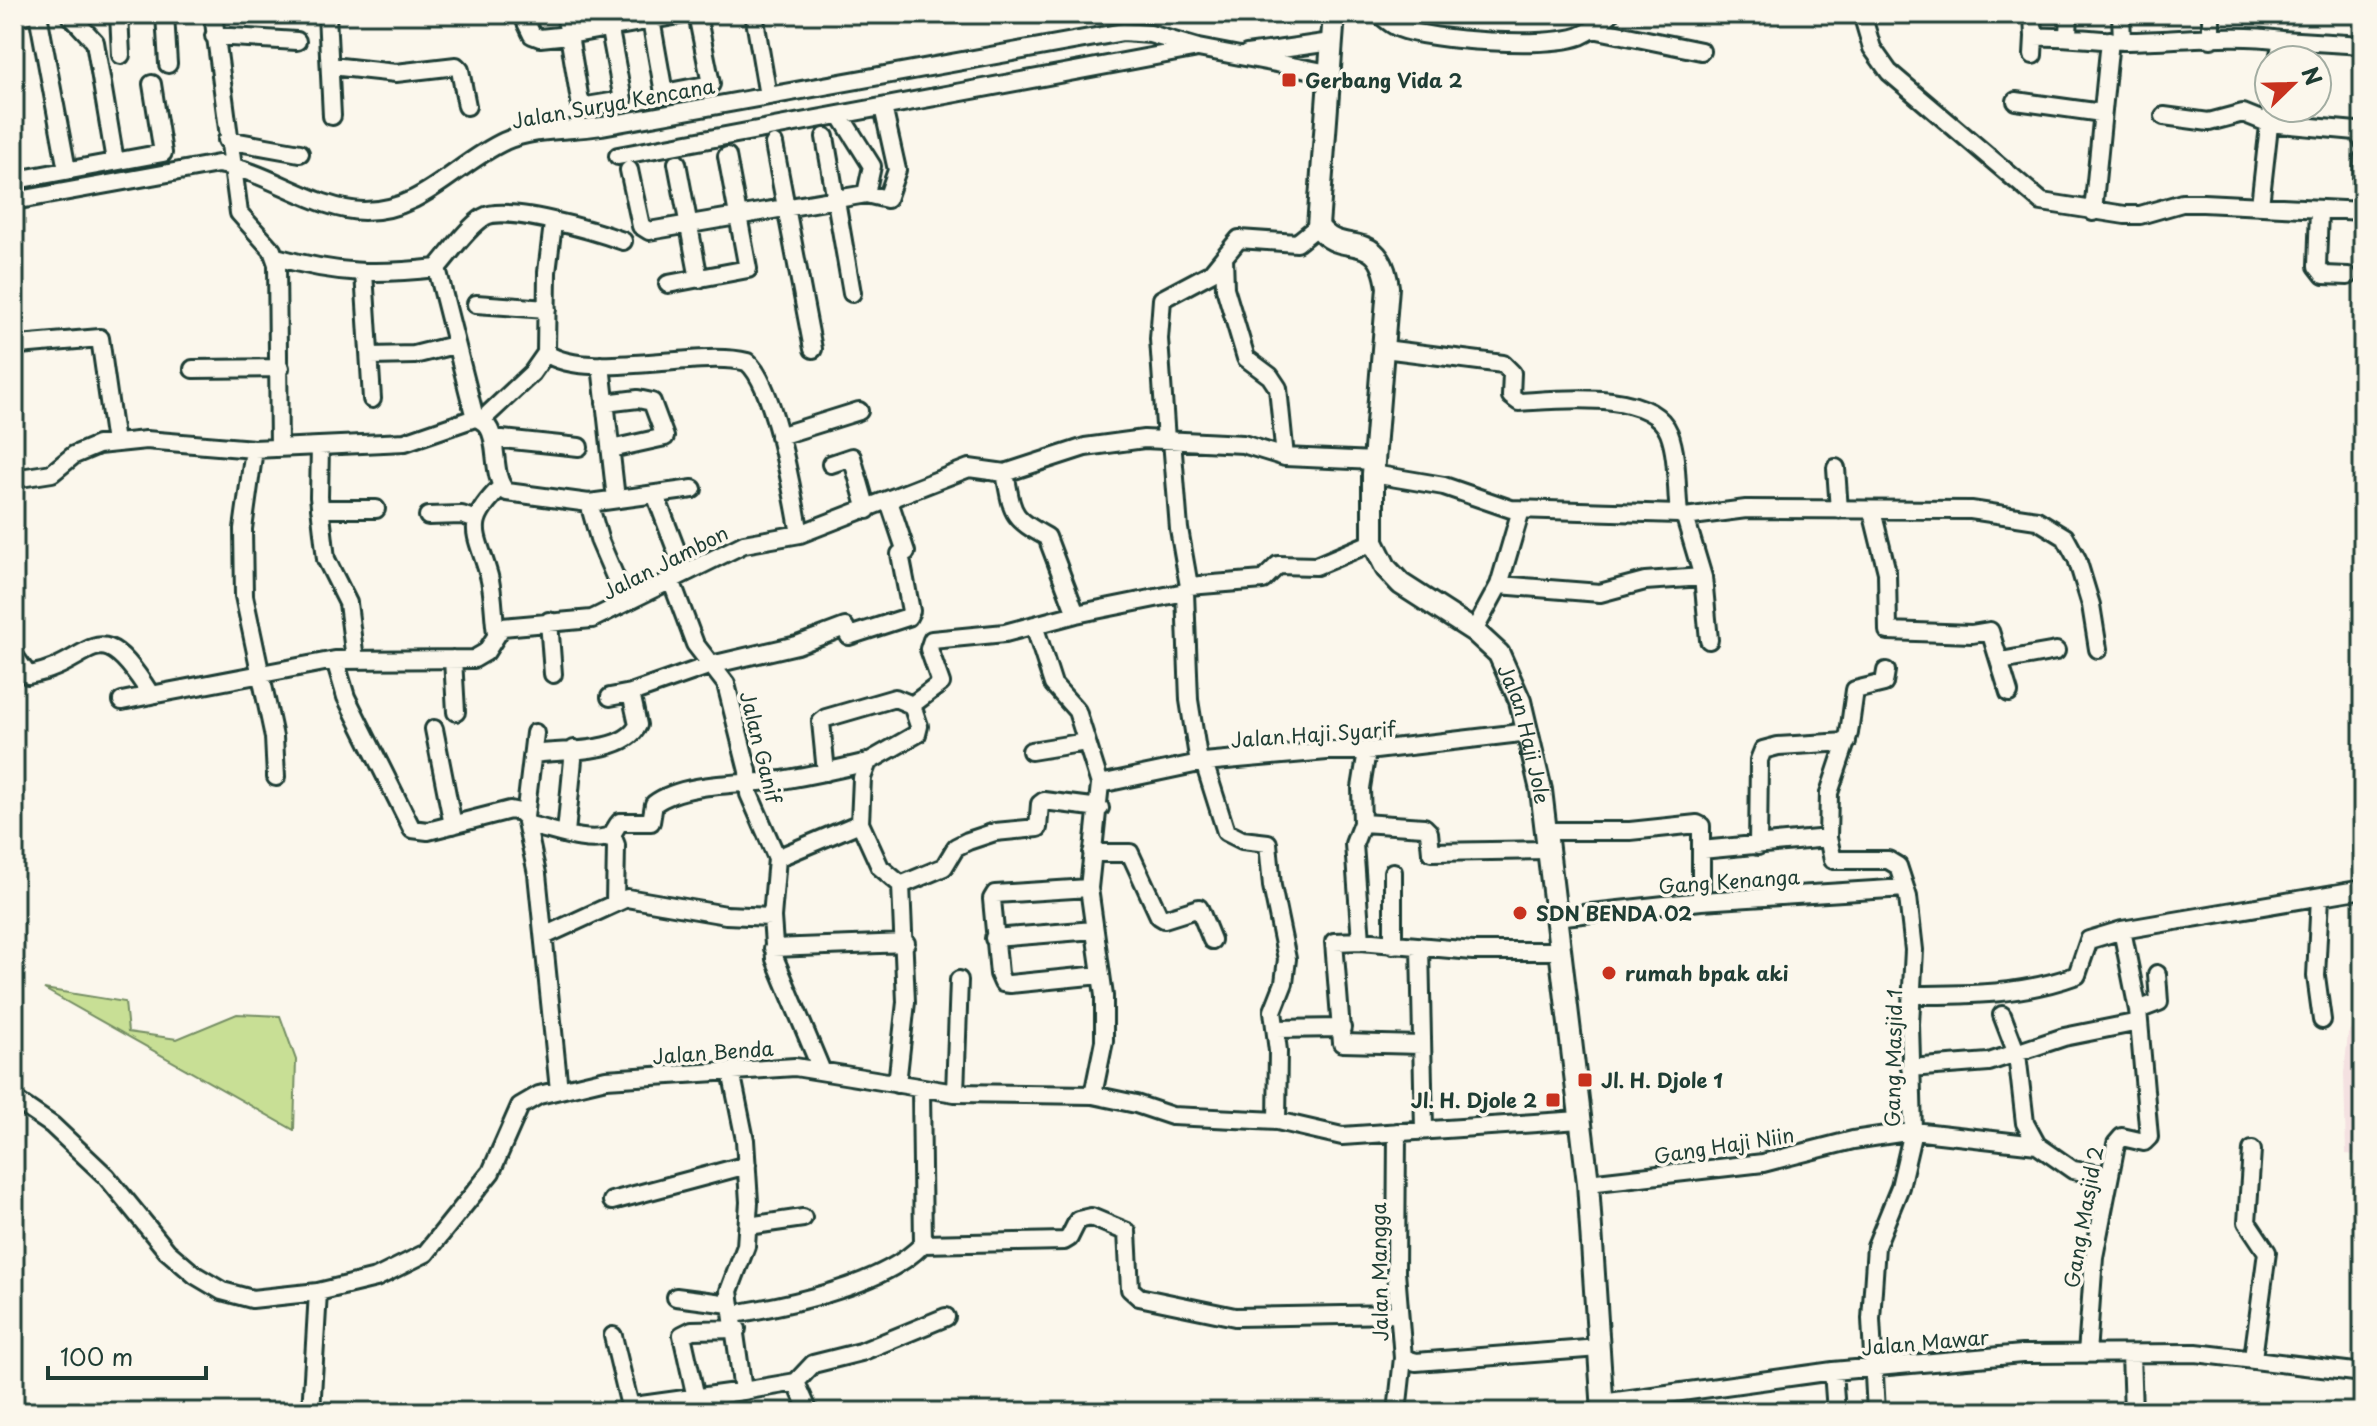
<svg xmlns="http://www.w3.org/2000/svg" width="2377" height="1426" viewBox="0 0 2377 1426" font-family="'Playpen Sans',sans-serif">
  <rect width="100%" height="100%" fill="#fbf7ec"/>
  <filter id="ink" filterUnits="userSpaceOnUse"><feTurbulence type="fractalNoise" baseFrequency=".0125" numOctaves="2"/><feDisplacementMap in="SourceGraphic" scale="16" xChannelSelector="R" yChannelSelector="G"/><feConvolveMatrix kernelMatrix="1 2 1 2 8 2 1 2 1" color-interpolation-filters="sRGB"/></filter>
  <g filter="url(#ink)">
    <path fill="#f4e1e1" d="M2363 1003V1156L2346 1154 2344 1073 2348 1034 2359 1018Z"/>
    <path fill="#c8df95" stroke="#748e64" stroke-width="2" d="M44 989 125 1002 128 1032 177 1039 237 1014 280 1016 296 1060 294 1130Z"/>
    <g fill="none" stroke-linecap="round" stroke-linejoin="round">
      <g stroke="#1f3d34" stroke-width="22">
        <path id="minor" d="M38 14 67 170
          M69 14 95 42 115 161
          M119 14 121 55
          M165 14 168 64
          M213 14 239 213 272 250 277 264 279 447
          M327 14 332 116
          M522 14 532 35 540 38 569 35 565 14
          M607 14 623 100 581 107 569 35 685 14
          M650 14 664 93 711 84 697 14
          M754 14 768 96
          M1379 14C1385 19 1391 25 1399 28 1431 41 1548 48 1580 36 1592 31 1601 24 1610 14
          M1862 14 1872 48 1889 72 2042 202 2125 215H2140L2182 203H2203L2363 211
          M2033 14 2034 37
          M2121 14 2122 41
          M2211 14V39
          M14 17 29 14
          M1593 29 1701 51
          M2068 35 2069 14
          M214 36 297 41
          M2282 40 2363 45
          M1247 54 1331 42
          M2033 55 2034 37C2068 35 2094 41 2127 41 2177 41 2231 32 2282 40L2278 60
          M331 66 396 73 456 66 460 70 467 106
          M2016 101 2102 113
          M840 115 872 166 866 194
          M2164 116 2209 122 2243 113 2268 123 2356 131 2363 141
          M825 137 852 293
          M227 140 300 153
          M774 144 813 349
          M618 156 1193 49
          M677 163 699 279
          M629 170 641 226 649 231 866 194 887 199 897 170 883 107
          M14 177 16 180 163 153 152 84
          M14 201 218 164C267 170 317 211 364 211 423 211 455 164 505 141 535 128 570 131 602 126L1123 32 1150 34 1198 48 1329 73
          M2260 205 2271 108
          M2319 210 2317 266 2324 275 2348 276
          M2361 211 2363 159
          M2093 212 2110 40
          M553 224 547 272 546 353C586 382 698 349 747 362 775 385 793 496 800 534
          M276 257C336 274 376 275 437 268 451 252 466 229 484 217 505 204 598 232 623 241
          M437 268 475 418
          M364 273 372 399
          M668 284 748 269 727 156
          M476 304 547 309
          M19 345 100 338 115 443
          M1384 349 1503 364 1512 373 1511 396 1519 402C1557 400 1651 388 1669 433 1678 456 1676 489 1679 514
          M371 356 414 355 454 345
          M601 365 616 499
          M193 369 280 368
          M605 403 638 399 652 402 665 437 611 449
          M483 419 532 373 546 353
          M779 436 859 411
          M493 438 579 447
          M1166 440 1159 339 1162 299 1211 273 1224 257
          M1172 440 1179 529 1189 586 1185 592 1189 700 1199 763
          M320 446 319 497 326 559 348 603 355 660
          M254 449 243 529 244 596 274 737 276 777
          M1285 457 1278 388 1270 376 1246 358 1225 288 1224 257 1239 239 1297 243 1318 226
          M831 464 852 457 867 510
          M1836 468 1839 510
          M1005 473C1013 514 1010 517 1047 537L1076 614
          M1373 474 1444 486 1511 509 1679 514 1685 517 1746 509 1971 510 2037 520 2065 537 2077 559 2091 605 2098 649
          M14 479 52 473 74 455 98 445 146 440 254 449 405 442 475 418C505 425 487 474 507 492L589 503 600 542 625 600
          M655 494 685 573
          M589 503 693 489
          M320 509H376
          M1872 511 1887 572 1888 631 1972 634 1990 631 2009 693
          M428 516 462 515 476 520
          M1703 577 1709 640
          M671 580 695 644 726 684 748 771 749 794 777 858 772 917 775 959 821 1069
          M1499 585 1600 593 1645 581 1703 577 1685 517
          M1189 586 1263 580 1278 565 1316 566 1373 542
          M549 621 553 674
          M1034 625 1053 684 1077 711 1100 784 1089 888 1104 996V1041L1093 1095
          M1474 631 1499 585 1521 510
          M496 633C493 614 494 595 489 576 477 532 462 525 501 487
          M14 655 28 675C96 664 95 606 151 695L335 660 474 659 486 652 502 627 592 619 744 544 800 534 969 468 1005 473 1085 447 1144 439 1243 444 1285 457 1375 461
          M453 659 456 712
          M335 660 346 697 412 829 428 831 510 810 520 812 525 817 537 874 559 1090
          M2001 661 2056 651
          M610 697 631 693
          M122 701 151 695
          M434 729 453 825
          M1031 751 1086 742
          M533 754C560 750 625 754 638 725L631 693 711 665 797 645 845 627 849 636 908 617 911 611 900 554 906 552 889 501
          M1204 762 1226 832 1242 840 1268 843 1272 886 1287 959 1284 983 1273 1011 1278 1051 1277 1121
          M826 772 821 722 826 718 895 698 912 705
          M1100 784 1204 762 1327 751H1367L1529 732
          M525 817 535 733
          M860 823 880 867 901 885
          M1362 823 1424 827 1429 832 1431 852 1547 850
          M528 825C551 829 584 844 607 837 614 835 615 827 620 822H651L654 804C684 781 746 785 782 780 811 775 839 769 868 762
          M1546 831H1630L1697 824 1701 826V901
          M566 833 574 749
          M612 835 616 845 615 903
          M1758 846 1759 760 1763 750 1778 746 1847 742
          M1701 850 1828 838
          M1092 853H1130L1159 916 1164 919 1199 908 1212 940
          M777 858 860 823 862 778 868 762 917 734 919 726 912 705 941 683 929 649 932 640 1005 633 1076 614 1185 592
          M1393 872V945
          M1089 888 995 894 992 899 999 974 1003 983 1010 984 1100 975
          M2320 897 2316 976 2322 1020
          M1555 917 1701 901 1905 888
          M544 936 627 898 726 915 772 917
          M994 938 1094 930
          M1361 941 1354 844 1362 823 1361 788 1367 751
          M1420 947 1424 1129
          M773 948 906 943
          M1913 995C1969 995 2023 995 2077 975L2089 940 2122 930 2363 889
          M2138 1010 2159 1002 2157 974
          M2002 1015 2017 1054 2025 1123 2037 1145
          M1276 1029 1342 1028
          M1422 1045 1342 1043 1334 942 1361 941 1473 951H1561
          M1910 1068 1989 1062 2064 1037 2139 1022
          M897 1084 906 1002 901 885 944 867 956 847 968 841 995 832 1038 828 1040 804 1044 801 1100 808
          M955 1093 959 980
          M14 1099 52 1125 106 1176 167 1251 195 1275 222 1291 252 1299 318 1292 376 1278 426 1253 491 1172 520 1106 539 1095 606 1079 795 1067 955 1093 1093 1095 1136 1104 1172 1116 1277 1121 1342 1136 1580 1120
          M1397 1132 1396 1272 1403 1358 1416 1362 1599 1348
          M2252 1150 2247 1222 2267 1252 2253 1358
          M1588 1183 1763 1163 1853 1140 1913 1131 2037 1145 2073 1170 2108 1176
          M612 1201 747 1165
          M748 1226 803 1218
          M923 1244 1064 1241 1069 1238 1078 1220 1091 1217 1127 1232 1130 1289 1139 1297 1235 1317 1397 1314
          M676 1297 730 1304
          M734 1314C788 1305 885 1285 923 1244L921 1089
          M613 1336 629 1402 634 1406 743 1391 729 1291 746 1246 749 1202 745 1140 731 1071
          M2087 1354 2094 1257 2116 1144 2122 1137 2144 1142 2149 1137 2138 1010 2122 930
          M2131 1354 2133 1412
          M1833 1371 1836 1412
          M796 1382 809 1412
          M743 1391 796 1382 813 1364 861 1352 946 1317
          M696 1398 682 1335 692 1330 737 1329
          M1602 1403 1833 1371 2022 1354 2196 1353 2363 1373
          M311 1412 318 1292
          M1397 1412 1403 1358
          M1876 1412 1871 1319 1876 1246 1900 1187 1913 1131 1910 1024 1914 950 1908 897 1898 866 1888 860H1833L1828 838 1829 793 1849 733 1855 690 1884 683 1886 671"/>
      </g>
      <g stroke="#1f3d34" stroke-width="26">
        <g id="major">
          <path id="s1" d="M1334 14 1318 226C1340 260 1379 224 1388 287L1373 474V542L1386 568 1401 584 1474 631 1499 654 1520 701 1541 790 1588 1183 1603 1412"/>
        </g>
      </g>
      <use href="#minor" stroke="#fbf7ec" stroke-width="16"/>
      <use href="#major" stroke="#fbf7ec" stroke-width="20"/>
    </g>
  </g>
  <g fill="#c8321e" stroke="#fbf7ec" stroke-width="3">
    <rect x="1281" y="72" width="16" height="16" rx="4"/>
    <circle cx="1520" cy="913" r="8"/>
    <circle cx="1609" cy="973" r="8"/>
    <rect x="1577" y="1072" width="16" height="16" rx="4"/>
    <rect x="1545" y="1092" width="16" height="16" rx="4"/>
  </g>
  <g text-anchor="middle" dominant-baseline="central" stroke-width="7" stroke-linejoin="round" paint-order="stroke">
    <g font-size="20" font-weight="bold" fill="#1f3d34" stroke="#fbf7ec" text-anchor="start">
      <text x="1305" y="80">Gerbang Vida 2</text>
      <text x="1536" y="913">SDN BENDA 02</text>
      <text x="1625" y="973">rumah bpak aki</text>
      <text x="1601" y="1080">Jl. H. Djole 1</text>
      <text x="1537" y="1100" text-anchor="end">Jl. H. Djole 2</text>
    </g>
    <g font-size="20" fill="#1f3d34" stroke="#fbf7ec">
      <text transform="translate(613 103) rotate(-10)">Jalan Surya Kencana</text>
      <text transform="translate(665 562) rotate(-27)">Jalan Jambon</text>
      <text transform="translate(1313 734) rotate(-4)">Jalan Haji Syarif</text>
      <text stroke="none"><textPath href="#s1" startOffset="826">Jalan Haji Jole</textPath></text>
      <text transform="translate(761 747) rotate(76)">Jalan Ganif</text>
      <text transform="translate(1729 881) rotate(-4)">Gang Kenanga</text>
      <text transform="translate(713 1052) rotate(-4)">Jalan Benda</text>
      <text transform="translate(1893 1058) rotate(-89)">Gang Masjid 1</text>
      <text transform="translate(1724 1145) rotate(-9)">Gang Haji Niin</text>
      <text transform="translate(2083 1217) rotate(-80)">Gang Masjid 2</text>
      <text transform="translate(1379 1272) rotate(-91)">Jalan Mangga</text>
      <text transform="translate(1925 1342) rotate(-5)">Jalan Mawar</text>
    </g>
  </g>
  <rect width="2377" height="1426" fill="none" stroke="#fbf7ec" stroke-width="48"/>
  <rect x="24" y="24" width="2329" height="1378" fill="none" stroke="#1f3d34" stroke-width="3" filter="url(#ink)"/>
  <g transform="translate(2293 84) rotate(67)"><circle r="38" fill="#fbf7ec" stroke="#a3ada2" stroke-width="2"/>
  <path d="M0-6L14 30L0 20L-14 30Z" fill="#c8321e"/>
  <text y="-12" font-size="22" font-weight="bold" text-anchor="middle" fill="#1f3d34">N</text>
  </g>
  <path d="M48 1366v12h158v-12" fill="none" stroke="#1f3d34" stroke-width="4"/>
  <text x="60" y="1366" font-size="24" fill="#1f3d34" stroke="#fbf7ec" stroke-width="6" paint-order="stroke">100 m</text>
</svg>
